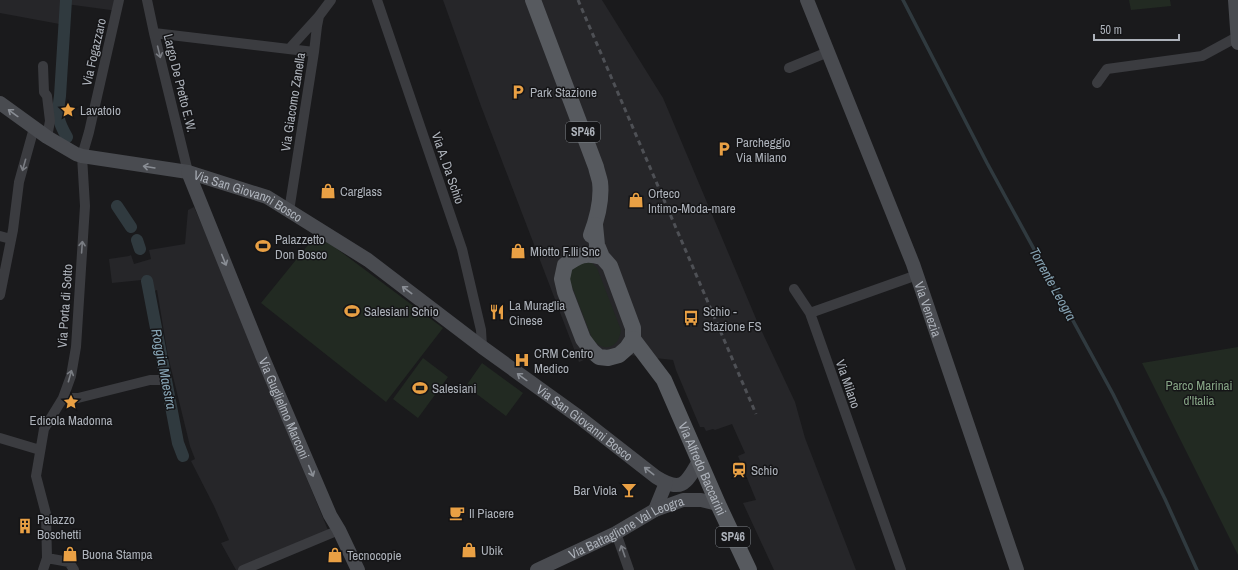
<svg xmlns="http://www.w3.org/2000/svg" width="1238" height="570" viewBox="0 0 1238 570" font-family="'Archivo Narrow',sans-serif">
  <rect width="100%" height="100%" fill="#1a1a1c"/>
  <path fill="#262629" d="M0 0H119L118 11 66 4 65 25 0 13Z
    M443 0H602L663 98 757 321 795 402 805 438 856 570H774L743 503 756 500 738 456 745 453 732 424 715 430 713 429 706 431 704 427H700L676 370 673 360 603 352 579 362 481 106Z
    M194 207 213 250 330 535 248 570H236L221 543 229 540 214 506 191 461 195 459 190 446 168 356 157 290 154 291 152 279 112 283 109 259 129 256 131 255 134 264 151 259 149 250 185 244 188 210Z"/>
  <path fill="#222a22" d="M1129 0H1170L1171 6 1131 10Z
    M317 234 443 328 386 402 261 303Z
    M585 261 592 263 597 268 621 330C619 348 603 354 592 338L570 281C569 268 575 267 585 261Z
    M1238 347V555L1142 363Z
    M423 358 448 377 418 418 393 399Z
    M482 363 523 393 506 416 466 386Z"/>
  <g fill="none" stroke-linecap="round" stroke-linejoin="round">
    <path stroke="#303a3f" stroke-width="3.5" d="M903 0 987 163 1113 394 1165 499 1197 570"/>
    <path stroke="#303a3f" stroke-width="12" d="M66 0 60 96C57 115 57 120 67 137
      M117 206 131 227
      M137 240 140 249
      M147 281 178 443 183 456"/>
    <path stroke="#3b3c40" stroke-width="10" d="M147 0 154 33 188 172
      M377 0 462 249 481 330 482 347
      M154 33 314 52
      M289 49 319 16
      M43 66 44 92 47 96 50 121 47 137
      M789 68 828 52
      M1097 83 1107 69 1202 56 1237 37
      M289 211 314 52 317 26 319 16 331 0
      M0 236 11 239
      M794 289 810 313
      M0 295 13 230 19 182 34 128
      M63 398H78L150 380H161
      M0 438 40 450
      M616 533 629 570
      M43 570 47 558
      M74 570 69 562 47 558 46 514 36 476 44 429 63 398 71 376 76 347 85 206 82 156 89 132 119 0
      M243 570 339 530
      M901 570 810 313 917 275"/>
    <g stroke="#494b50" stroke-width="14">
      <path id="s1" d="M807 0 913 264 1017 570"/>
      <path d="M1235 0 1238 43"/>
      <path id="s2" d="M0 103 47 137 76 154 82 156 188 172 267 197 368 260 482 347 579 417 656 477C682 493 686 484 699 461"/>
      <path id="s3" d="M188 172 263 358 330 515 339 530 358 570"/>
      <path d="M655 510 666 483"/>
      <path id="s4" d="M537 570 616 533 655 510 683 500H701L718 504"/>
    </g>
    <g stroke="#575a5f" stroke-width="16">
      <path d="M533 0 596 167C597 172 599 177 600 182 602 199 597 219 591 235"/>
      <path d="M595 225 597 245 602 257 610 266 633 328V339L627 348 619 355 608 358 599 357 592 351 583 339 565 292 562 279 565 265C579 255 585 252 602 257"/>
      <path id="s5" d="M633 339 664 380 718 504 749 570"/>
    </g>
    <path stroke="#4e5055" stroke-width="3" stroke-dasharray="5 4" stroke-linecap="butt" d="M578 0 756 414"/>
  </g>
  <defs><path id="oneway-shaft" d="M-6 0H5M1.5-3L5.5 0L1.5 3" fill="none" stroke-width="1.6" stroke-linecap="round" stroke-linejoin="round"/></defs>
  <g stroke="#7a7d83">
    <use href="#oneway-shaft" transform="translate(159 52) rotate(76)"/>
    <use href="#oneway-shaft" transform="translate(24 165) rotate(106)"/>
    <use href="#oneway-shaft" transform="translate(82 247) rotate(-86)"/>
    <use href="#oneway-shaft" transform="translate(70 376) rotate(-74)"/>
    <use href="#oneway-shaft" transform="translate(623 551) rotate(-109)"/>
  </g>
  <g stroke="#8a8e95">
    <use href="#oneway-shaft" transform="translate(13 113) rotate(-144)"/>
    <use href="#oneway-shaft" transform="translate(149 167) rotate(-171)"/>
    <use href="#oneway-shaft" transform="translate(224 260) rotate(68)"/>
    <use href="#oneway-shaft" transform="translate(407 290) rotate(-143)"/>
    <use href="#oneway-shaft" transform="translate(522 377) rotate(-144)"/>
    <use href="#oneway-shaft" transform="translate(311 471) rotate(67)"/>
    <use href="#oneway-shaft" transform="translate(649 471) rotate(-142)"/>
  </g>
  <defs>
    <g id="parking-bare" transform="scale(1.2)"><path d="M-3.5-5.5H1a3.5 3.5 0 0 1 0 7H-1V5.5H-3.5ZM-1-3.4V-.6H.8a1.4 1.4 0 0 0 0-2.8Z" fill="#e9a044" stroke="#151517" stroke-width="2.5" paint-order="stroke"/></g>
    <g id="sight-bare" transform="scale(1.2)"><path d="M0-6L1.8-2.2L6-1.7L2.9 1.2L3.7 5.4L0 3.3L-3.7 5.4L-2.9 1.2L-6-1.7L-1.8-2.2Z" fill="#e9a044" stroke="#151517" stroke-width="2.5" paint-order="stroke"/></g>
    <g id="shop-bare" transform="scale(1.2)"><path d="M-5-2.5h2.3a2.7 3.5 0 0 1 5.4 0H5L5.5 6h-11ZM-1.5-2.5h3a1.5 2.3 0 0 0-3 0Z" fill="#e9a044" stroke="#151517" stroke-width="2.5" paint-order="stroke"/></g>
    <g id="stadium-bare" transform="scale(1.2)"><path d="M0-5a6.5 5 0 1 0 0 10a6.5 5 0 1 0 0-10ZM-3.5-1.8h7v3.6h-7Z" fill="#e9a044" stroke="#151517" stroke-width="2.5" paint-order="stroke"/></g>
    <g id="restaurant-bare" transform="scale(1.2)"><path d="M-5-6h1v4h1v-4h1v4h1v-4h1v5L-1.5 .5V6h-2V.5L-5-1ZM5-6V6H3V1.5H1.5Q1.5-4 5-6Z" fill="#e9a044" stroke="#151517" stroke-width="2.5" paint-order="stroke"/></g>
    <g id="bus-bare" transform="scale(1.2)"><path d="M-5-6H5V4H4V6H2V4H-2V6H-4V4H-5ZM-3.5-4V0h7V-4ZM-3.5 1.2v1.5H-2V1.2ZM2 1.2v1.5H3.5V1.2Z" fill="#e9a044" stroke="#151517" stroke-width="2.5" paint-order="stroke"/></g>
    <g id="hospital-bare" transform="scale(1.2)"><path d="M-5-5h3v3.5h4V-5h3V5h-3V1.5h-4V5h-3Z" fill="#e9a044" stroke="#151517" stroke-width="2.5" paint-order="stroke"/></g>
    <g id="station-bare" transform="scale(1.2)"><path d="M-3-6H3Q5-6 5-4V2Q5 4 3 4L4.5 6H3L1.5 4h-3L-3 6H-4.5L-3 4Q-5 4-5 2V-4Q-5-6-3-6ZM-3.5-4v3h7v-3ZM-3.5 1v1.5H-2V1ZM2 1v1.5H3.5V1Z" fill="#e9a044" stroke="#151517" stroke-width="2.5" paint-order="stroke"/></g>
    <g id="bar-bare" transform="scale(1.2)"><path d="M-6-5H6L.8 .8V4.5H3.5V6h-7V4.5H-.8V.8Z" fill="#e9a044" stroke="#151517" stroke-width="2.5" paint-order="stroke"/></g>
    <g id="cafe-bare" transform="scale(1.2)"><path d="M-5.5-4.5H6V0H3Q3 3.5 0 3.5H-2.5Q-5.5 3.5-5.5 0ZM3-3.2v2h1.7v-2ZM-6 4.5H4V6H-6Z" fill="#e9a044" stroke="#151517" stroke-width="2.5" paint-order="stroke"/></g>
    <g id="building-bare" transform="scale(1.2)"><path d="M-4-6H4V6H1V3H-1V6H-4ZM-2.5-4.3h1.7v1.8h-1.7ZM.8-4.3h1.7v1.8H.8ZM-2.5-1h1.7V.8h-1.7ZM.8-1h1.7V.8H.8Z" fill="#e9a044" stroke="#151517" stroke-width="2.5" paint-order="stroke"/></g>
  </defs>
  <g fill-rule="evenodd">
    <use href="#parking-bare" x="518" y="92"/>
    <use href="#sight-bare" x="68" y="110"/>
    <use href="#parking-bare" x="724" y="149"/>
    <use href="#shop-bare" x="328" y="191"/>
    <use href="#shop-bare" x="636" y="200"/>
    <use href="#stadium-bare" x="263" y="246"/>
    <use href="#shop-bare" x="518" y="251"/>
    <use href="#stadium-bare" x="352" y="311"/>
    <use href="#restaurant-bare" x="497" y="312"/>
    <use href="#bus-bare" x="691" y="318"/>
    <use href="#hospital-bare" x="522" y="360"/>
    <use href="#stadium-bare" x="420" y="388"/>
    <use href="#sight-bare" x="71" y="402"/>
    <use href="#station-bare" x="739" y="470"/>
    <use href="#bar-bare" x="629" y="490"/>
    <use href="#cafe-bare" x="457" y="513"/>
    <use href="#building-bare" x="25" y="526"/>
    <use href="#shop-bare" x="469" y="550"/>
    <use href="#shop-bare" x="70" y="554"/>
    <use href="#shop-bare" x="335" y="555"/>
  </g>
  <g text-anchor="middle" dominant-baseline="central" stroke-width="3" stroke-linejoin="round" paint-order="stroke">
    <g fill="#151517" stroke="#7f8389" stroke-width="1">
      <rect x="566" y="122" width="34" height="20" rx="3"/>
      <rect x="716" y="527" width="34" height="20" rx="3"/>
    </g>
    <g font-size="12" font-weight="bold" fill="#adb2ba">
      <text x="583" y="132">SP46</text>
      <text x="733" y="537">SP46</text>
    </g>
    <g font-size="13" fill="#adb2ba" stroke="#151517">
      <text transform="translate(94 52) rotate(-77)">Via Fogazzaro</text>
      <text transform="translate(180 83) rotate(76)">Largo De Pretto E.W.</text>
      <text transform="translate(293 102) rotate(-81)">Via Giacomo Zanella</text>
      <text transform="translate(448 168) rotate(71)">Via A. Da Schio</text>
      <text stroke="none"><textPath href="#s2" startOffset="270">Via San Giovanni Bosco</textPath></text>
      <text transform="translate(65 306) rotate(-86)">Via Porta di Sotto</text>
      <text stroke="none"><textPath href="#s1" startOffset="332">Via Venezia</textPath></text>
      <text transform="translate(848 384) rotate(71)">Via Milano</text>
      <text stroke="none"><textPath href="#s3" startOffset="255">Via Guglielmo Marconi</textPath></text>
      <text stroke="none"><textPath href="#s2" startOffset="678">Via San Giovanni Bosco</textPath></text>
      <text stroke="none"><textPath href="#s5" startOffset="148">Via Alfredo Baccarini</textPath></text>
      <text stroke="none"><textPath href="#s4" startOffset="99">Via Battaglione Val Leogra</textPath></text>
    </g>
    <g font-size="13" fill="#adb2ba" stroke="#151517" text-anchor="start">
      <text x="530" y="92">Park Stazione</text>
      <text x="80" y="110">Lavatoio</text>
      <text x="736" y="142">Parcheggio<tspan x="736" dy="15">Via Milano</tspan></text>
      <text x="340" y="191">Carglass</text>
      <text x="648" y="193">Orteco<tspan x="648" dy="15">Intimo-Moda-mare</tspan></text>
      <text x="275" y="239">Palazzetto<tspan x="275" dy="15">Don Bosco</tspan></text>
      <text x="530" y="251">Miotto F.lli Snc</text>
      <text x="509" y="305">La Muraglia<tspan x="509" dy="15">Cinese</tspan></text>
      <text x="364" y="311">Salesiani Schio</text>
      <text x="703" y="311">Schio -<tspan x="703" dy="15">Stazione FS</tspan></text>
      <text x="534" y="353">CRM Centro<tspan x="534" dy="15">Medico</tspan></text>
      <text x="432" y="388">Salesiani</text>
      <text x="71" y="420" text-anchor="middle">Edicola Madonna</text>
      <text x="751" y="470">Schio</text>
      <text x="617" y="490" text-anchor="end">Bar Viola</text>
      <text x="469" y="513">Il Piacere</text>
      <text x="37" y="519">Palazzo<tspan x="37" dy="15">Boschetti</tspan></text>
      <text x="481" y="550">Ubik</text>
      <text x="82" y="554">Buona Stampa</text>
      <text x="347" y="555">Tecnocopie</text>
    </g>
    <g font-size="13" fill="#86a485" stroke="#151517">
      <text x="1199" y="385">Parco Marinai<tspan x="1199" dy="15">d'Italia</tspan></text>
    </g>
    <g font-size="14" font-style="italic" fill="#86a3b3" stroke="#151517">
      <text transform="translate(1053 284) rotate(61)">Torrente Leogra</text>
      <text transform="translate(164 369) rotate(79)">Roggia Maestra</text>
    </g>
  </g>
  <path d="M1094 34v6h85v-6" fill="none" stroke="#adb2ba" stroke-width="2"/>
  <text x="1100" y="34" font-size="12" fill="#adb2ba" stroke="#151517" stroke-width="3" paint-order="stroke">50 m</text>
</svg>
